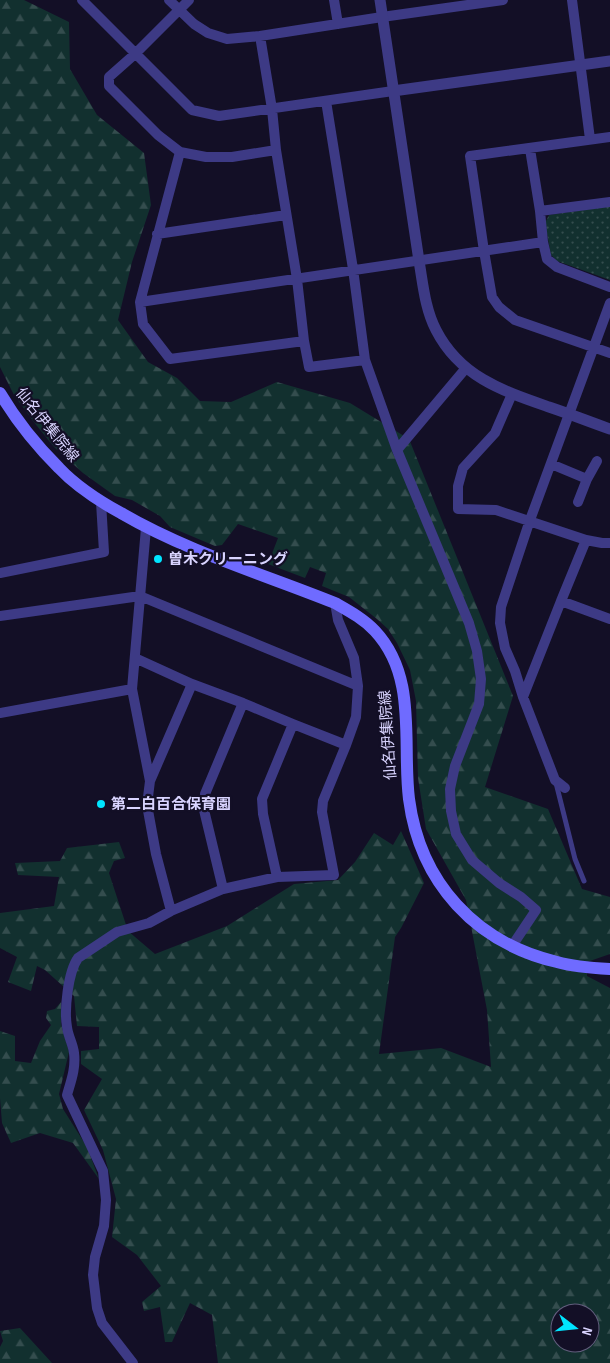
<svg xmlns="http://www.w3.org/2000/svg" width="610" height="1363" viewBox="0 0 610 1363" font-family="'Sofia Sans Condensed','Noto Sans JP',sans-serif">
  <defs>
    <pattern id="grass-dots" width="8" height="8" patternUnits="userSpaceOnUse" patternTransform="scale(1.25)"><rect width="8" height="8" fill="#12302f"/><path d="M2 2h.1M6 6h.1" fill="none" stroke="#344d4e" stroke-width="1.8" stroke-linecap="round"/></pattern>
    <pattern id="forest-firs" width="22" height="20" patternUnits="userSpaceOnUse" patternTransform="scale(1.25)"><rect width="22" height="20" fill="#12302f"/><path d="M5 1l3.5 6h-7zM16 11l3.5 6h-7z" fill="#344d4e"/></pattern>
  </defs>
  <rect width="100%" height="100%" fill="#130f26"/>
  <path fill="url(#grass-dots)" d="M610 206V280L557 261 551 255 545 223 549 215Z"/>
  <path fill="url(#forest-firs)" fill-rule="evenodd" d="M0 0H24L69 22 70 69 97 115 144 153 151 205 132 262 118 320 148 362 177 378 200 401 231 402 277 382 350 403 409 439 513 696 485 787 548 809 582 889 610 897V954L587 962V976L610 988V1363H218L212 1315 190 1303 172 1342H165L160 1307 144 1311 142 1302 161 1286 137 1255 112 1237 116 1199 103 1150 84 1110 102 1079 81 1064V1051L99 1049V1027L77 1026 74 996 45 970 37 966 31 991 8 982 17 957 0 948V913L54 906 59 877 18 875 15 863 60 861 67 848 119 842 125 858 114 861 109 873 128 931 155 954 227 926 294 884 338 880 355 862 374 833 393 845 401 831 424 883 401 928 395 937 379 1054 441 1048 491 1067 487 1010 466 900 426 829 418 778 416 701 410 670 397 643 388 629 377 619 349 597 322 586 326 573 310 567 305 578 268 564 278 538 238 524 222 545 215 546 170 527 160 516 132 500 115 496 83 473 54 447 33 421 14 395 0 367ZM560 1313H590V1343H560Z
    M61 1002V1024L69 1052 59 1094 63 1109 87 1147 99 1179 73 1143 40 1133 11 1143 2 1123 0 1098V1031L15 1036V1061L31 1063 40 1041 51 1025 46 1018 47 1011 55 1009Z
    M20 1328 52 1363H0V1347L3 1341 0 1331Z"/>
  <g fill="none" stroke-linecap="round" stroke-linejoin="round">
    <path stroke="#3d3a85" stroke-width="5" d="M556 783 575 859 584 881"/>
    <path stroke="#3d3a85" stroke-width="10" d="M82 0 192 110 219 116 393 91
      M169 0 194 24 208 33 227 39 260 36 382 17 503 0
      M189 0 135 54 109 77V86L158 135 180 152 206 157H232L276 150
      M334 0 338 24
      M572 0 590 139
      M260 36 272 109 276 150 297 279 304 341 309 367 365 360
      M326 101 353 269 365 360 397 450 469 623 477 651 481 679 479 704 455 766 450 789 451 811 456 834 472 860 499 883 521 897 536 910 512 946
      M610 137 470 156 484 251 492 297 499 307 515 320 610 353
      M530 149 540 211 543 242 547 259 557 267 610 287
      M180 152 140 302 143 324 170 359 304 341
      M540 211 610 202
      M157 234 286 215
      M140 302 543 242
      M512 394 495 433 463 468 458 486V509L496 510 586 540
      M397 450 466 368
      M551 464 587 479 578 502
      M587 479 597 461
      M146 528 132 689 150 781 147 805 156 854 171 911
      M610 543H602L586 540 561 601 610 619
      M0 573 104 552 101 502
      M0 616 140 596 358 686
      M135 658 192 684 243 703 293 724 346 745
      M523 697 561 601
      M0 713 132 689
      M150 781 192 684
      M565 788 555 780 523 697 515 671 505 648 500 623 501 607 530 520 610 303
      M277 877 263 814 262 799 293 724
      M223 889 204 810 205 794 243 703
      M133 1363 102 1323 97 1308 93 1275 95 1257 104 1226 106 1200 103 1171 67 1095C71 1081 76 1068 74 1053 73 1044 68 1036 67 1027 64 1010 68 972 78 958L117 932 149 923 171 911 223 889 277 877 334 875 322 812 323 801 346 745 356 717 358 686 354 658 338 620 335 603"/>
    <path stroke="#3d3a85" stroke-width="11" d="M380 0 419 261C423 284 425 309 436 330 460 377 503 391 549 407 570 414 590 422 610 429
      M393 91 610 61"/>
    <path stroke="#6f6bff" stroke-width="12" d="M0 393C16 420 37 446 59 468 76 486 99 501 121 513 188 552 263 574 335 603 349 611 364 619 375 631 418 677 402 743 409 799 420 883 476 943 557 962 575 967 592 968 610 969"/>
  </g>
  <g fill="#00e5ff" stroke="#130f26" stroke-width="2">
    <circle cx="158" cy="559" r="5"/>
    <circle cx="101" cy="804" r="5"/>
  </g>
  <g text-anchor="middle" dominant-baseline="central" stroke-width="4.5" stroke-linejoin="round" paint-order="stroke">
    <g font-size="15" fill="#d9d4ff" stroke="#130f26">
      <text transform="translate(47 425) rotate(51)">仙名伊集院線</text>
      <text transform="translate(388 735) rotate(-94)">仙名伊集院線</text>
    </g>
    <g font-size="15" font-weight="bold" fill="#d9d4ff" stroke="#130f26" text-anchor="start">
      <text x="168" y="559">曽木クリーニング</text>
      <text x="111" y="804">第二白百合保育園</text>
    </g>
  </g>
  <g transform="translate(575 1328) rotate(106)"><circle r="24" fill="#130f26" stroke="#625e7d"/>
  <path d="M0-4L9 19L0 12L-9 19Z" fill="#00e5ff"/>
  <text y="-8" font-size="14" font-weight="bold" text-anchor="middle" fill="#d9d4ff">N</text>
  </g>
</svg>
